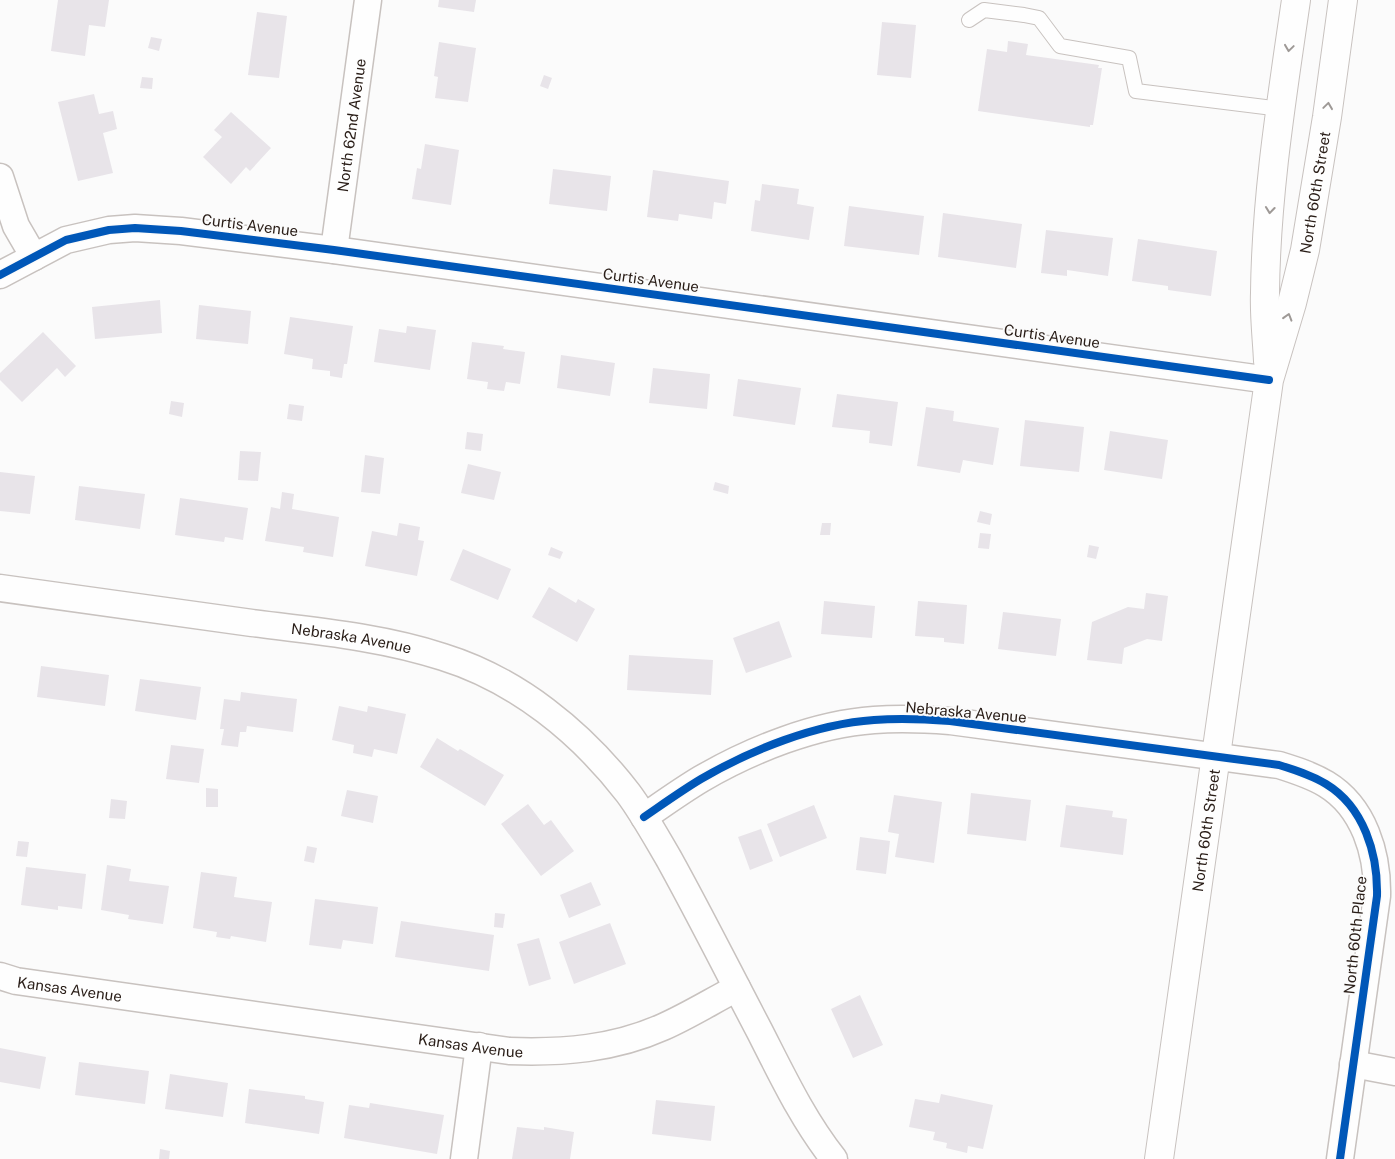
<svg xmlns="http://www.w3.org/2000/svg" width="1395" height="1159" viewBox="0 0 1395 1159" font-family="'Public Sans',sans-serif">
  <rect width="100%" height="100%" fill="#fbfbfb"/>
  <path fill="#e8e4e9" d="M58 0H109L105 27 89 25 85 56 51 51Z
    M439 0H476L474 12 438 7Z
    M257 12 287 16 279 78 248 75Z
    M882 22 916 25 911 78 877 75Z
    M151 37 162 39 159 51 148 48Z
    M1008 41 1028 44 1026 55 1099 65 1098 68H1102L1093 125H1090V127L978 111 987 49 1007 52Z
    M439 42 476 48 468 102 435 98 438 77 434 76Z
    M544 75 552 78 548 89 540 86Z
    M142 77 153 78 152 89 140 88Z
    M94 94 99 114 113 111 117 129 103 133 113 173 78 181 58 102Z
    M231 112 271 148 250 171 246 167 231 184 203 157 222 137 214 130Z
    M425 144 459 150 451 205 412 199 417 168 421 169Z
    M553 169 611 176 607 211 549 204Z
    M653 170 729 181 726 204 714 202 712 219 679 214 678 221 647 217Z
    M762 184 799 189 797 204 814 207 809 240 751 231 755 200 760 201Z
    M849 206 924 216 919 255 844 246Z
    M943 213 1022 224 1016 268 938 257Z
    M1046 230 1113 238 1108 276 1067 270V276L1041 273Z
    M1138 239 1217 251 1211 296 1168 290V286L1132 281Z
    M160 300 162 333 95 339 92 307Z
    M199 305 251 311 248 344 196 339Z
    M290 317 353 326 347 364H344L342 378 330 376V371L312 369 313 359 284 354Z
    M407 326 436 330 430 370 374 362 379 329 406 333Z
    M43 332 76 366 65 377 57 368 22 402 0 380V373Z
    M472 342 504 346 503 349 525 352 520 384 506 382 504 391 487 389 488 382 467 379Z
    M561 355 615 363 610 396 557 388Z
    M653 368 710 374 707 409 649 403Z
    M738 379 801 388 795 425 733 416Z
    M837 394 898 402 892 446 869 443 870 431 832 427Z
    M171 401 184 403 182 417 169 414Z
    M289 404 304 406 302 421 287 419Z
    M926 407 954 411 953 421 999 428 993 465 963 460 960 473 917 466Z
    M1025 420 1084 427 1079 472 1020 466Z
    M1110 431 1168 440 1162 479 1104 470Z
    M467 432 483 434 481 451 465 449Z
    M240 451 261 452 258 481 238 480Z
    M365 455 384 458 380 494 361 492Z
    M468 464 501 472 494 500 461 493Z
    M0 472 35 476 30 514 0 511Z
    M715 482 729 486 728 494 713 490Z
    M79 486 145 494 140 529 75 520Z
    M282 492 294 494 292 509 339 517 333 557 303 552 304 547 265 541 271 507 280 509Z
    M180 498 248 508 243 540 225 537 224 542 175 535Z
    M980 511 992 514 990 525 977 522Z
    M399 523 420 527 418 540 424 541 417 576 365 566 372 531 397 536Z
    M822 523H831L830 535H820Z
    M980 533 991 534 989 549 978 548Z
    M1089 545 1099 547 1096 559 1087 557Z
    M551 547 563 552 560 559 548 555Z
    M463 549 511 569 498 600 450 580Z
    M549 587 576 603 578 599 595 609 577 642 532 617Z
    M1146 593 1168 596 1162 641 1147 639 1124 648 1122 664 1087 660 1092 622 1128 607 1144 609Z
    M824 601 875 606 872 638 821 634Z
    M918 601 967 605 964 644 944 642V638L915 636Z
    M1003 612 1061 619 1056 656 998 649Z
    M779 621 792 657 746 673 733 638Z
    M629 655 713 660 711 695 627 690Z
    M41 666 109 675 105 706 37 697Z
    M140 679 201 687 196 720 135 711Z
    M241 692 297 699 293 732 247 726 246 732H240L238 747 221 745 224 729H220L224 699 240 701Z
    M339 706 367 712 368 706 406 714 397 754 374 749 372 757 353 753 354 745 332 740Z
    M437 738 458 751 460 749 504 775 485 806 420 767Z
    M171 745 204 749 199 783 166 779Z
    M206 788 218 789V807H206Z
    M347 790 378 796 373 823 341 816Z
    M971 793 1031 800 1026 841 967 834Z
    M894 795 942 802 934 863 895 857 899 834 888 832Z
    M111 799 127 801 125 819 109 818Z
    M528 804 544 825 551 820 574 851 541 876 501 824Z
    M814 805 827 838 780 857 767 824Z
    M1066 805 1113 811 1112 817 1127 819 1123 855 1060 847Z
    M761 829 773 861 750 870 738 837Z
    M860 837 890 841 886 874 856 870Z
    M18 841 29 842 27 857 16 856Z
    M307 846 317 848 314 863 304 861Z
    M107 865 131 869 129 881 169 886 163 924 128 919 129 915 101 910Z
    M26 867 86 874 82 909 58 906V910L21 905Z
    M201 872 237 877 234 897 272 902 266 942 231 936 230 939 216 937 217 932 193 928Z
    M591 882 601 905 569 918 560 895Z
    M315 899 378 907 373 944 343 940 341 949 309 945Z
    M495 913 505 914 503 928 494 927Z
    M401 921 494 935 489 971 395 957Z
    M610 923 626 964 574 984 559 942Z
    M539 938 551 979 529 986 517 944Z
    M860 995 883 1045 853 1058 831 1009Z
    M0 1048 46 1057 40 1089 0 1082Z
    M79 1062 149 1071 145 1104 75 1095Z
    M170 1074 228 1083 223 1117 165 1109Z
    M249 1089 305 1096V1099L324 1102 319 1134 245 1123Z
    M941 1094 993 1105 983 1149 968 1146 967 1153 946 1148 947 1143 933 1140 935 1132 909 1127 915 1099 939 1103Z
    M656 1100 715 1106 711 1141 652 1134Z
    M370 1103 444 1115 437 1154 344 1138 349 1105 369 1108Z
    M517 1127 544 1130V1127L574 1132 570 1159H512Z
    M160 1149 170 1151 169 1159H159Z"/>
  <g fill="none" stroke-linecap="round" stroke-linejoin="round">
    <g stroke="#c8c2bf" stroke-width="16">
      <path id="lane" d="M969 20 984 10 1024 15 1039 18 1060 46 1129 58 1136 91 1281 109"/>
    </g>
    <g stroke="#c8c2bf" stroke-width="29">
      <g id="street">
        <path d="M0 177 16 226 34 257"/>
        <path id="s1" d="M334 250 368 0"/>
        <path d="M0 275 66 240 109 230 135 228 181 231 334 250 1269 380"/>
        <path id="s2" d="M0 588C84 599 168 611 252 623 316 631 382 637 443 657 517 680 581 732 628 793 643 813 656 837 669 859 700 915 729 973 759 1030 782 1075 803 1120 834 1159"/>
        <path d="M644 817C663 804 681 791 701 779 751 750 815 724 874 720 899 718 924 719 950 721L1279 765C1295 770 1311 775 1326 784 1364 807 1378 854 1377 896L1340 1159"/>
        <path id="s3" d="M0 976 16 981 509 1051C562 1053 614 1049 663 1027 688 1016 712 1001 737 988"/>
        <path d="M1353 1064 1395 1072"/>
        <path d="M464 1159 479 1046"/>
      </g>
    </g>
    <g stroke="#c8c2bf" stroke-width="30">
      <g id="secondary">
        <path d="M1268 361C1267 339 1264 315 1265 293 1266 195 1282 97 1296 0"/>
        <path id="s4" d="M1159 1159 1269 380 1292 303 1305 250 1327 117 1343 0"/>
      </g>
    </g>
    <use href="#lane" stroke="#fefefe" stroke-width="14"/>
    <use href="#street" stroke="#fefefe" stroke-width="26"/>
    <use href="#secondary" stroke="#fefefe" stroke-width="28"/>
    <g stroke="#fbfbfb" stroke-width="11">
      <path id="cycleway" d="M0 275 66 240 109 230 135 228 181 231 334 250 1269 380
        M644 817C663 804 681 791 701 779 751 750 815 724 874 720 899 718 924 719 950 721L1279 765C1295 770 1311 775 1326 784 1364 807 1378 854 1377 896L1340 1159"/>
    </g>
    <use href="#cycleway" stroke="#0057b8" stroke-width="8"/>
  </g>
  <defs><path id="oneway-chevron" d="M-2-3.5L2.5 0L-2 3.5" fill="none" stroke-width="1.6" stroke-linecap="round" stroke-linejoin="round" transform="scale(1.25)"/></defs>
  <g stroke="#9e9996">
    <use href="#oneway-chevron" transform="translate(1289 48) rotate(98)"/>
    <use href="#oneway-chevron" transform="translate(1328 106) rotate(-82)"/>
    <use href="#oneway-chevron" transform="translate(1270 210) rotate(96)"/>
    <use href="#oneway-chevron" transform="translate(1288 317) rotate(-73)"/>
  </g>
  <g text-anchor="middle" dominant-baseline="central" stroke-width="4" stroke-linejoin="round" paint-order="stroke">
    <g font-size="15" fill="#291d17" stroke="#fbfbfb">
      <text stroke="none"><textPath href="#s1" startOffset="126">North 62nd Avenue</textPath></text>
      <text stroke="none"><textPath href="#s4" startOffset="980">North 60th Street</textPath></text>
      <text transform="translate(250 225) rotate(7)">Curtis Avenue</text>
      <text transform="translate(651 280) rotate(8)">Curtis Avenue</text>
      <text transform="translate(1052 336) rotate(8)">Curtis Avenue</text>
      <text stroke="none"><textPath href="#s2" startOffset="355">Nebraska Avenue</textPath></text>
      <text transform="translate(966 712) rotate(5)">Nebraska Avenue</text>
      <text stroke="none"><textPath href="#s4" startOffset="332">North 60th Street</textPath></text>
      <text transform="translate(1355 935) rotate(-84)">North 60th Place</text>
      <text stroke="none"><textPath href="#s3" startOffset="71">Kansas Avenue</textPath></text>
      <text stroke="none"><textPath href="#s3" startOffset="476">Kansas Avenue</textPath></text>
    </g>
  </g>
</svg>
